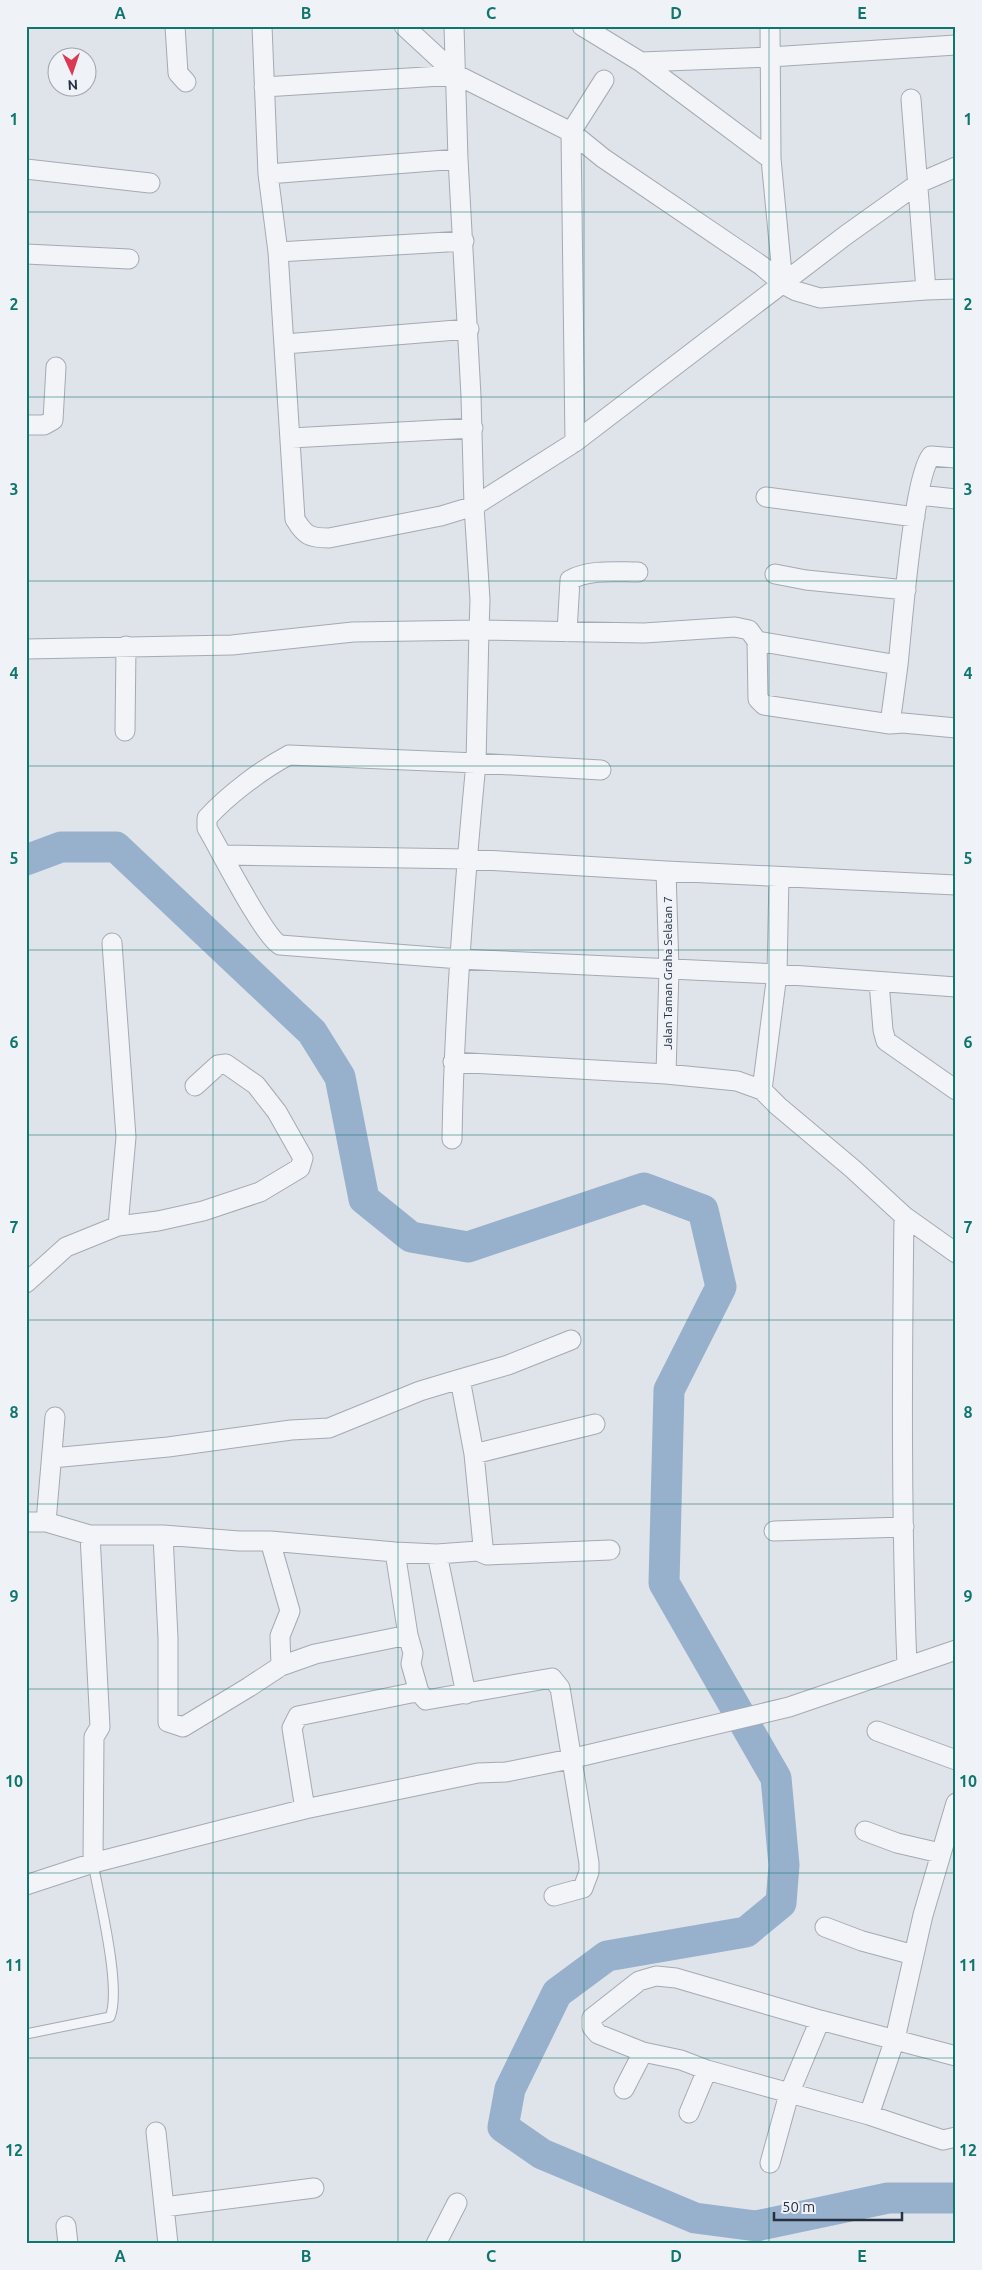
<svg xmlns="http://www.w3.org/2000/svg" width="982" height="2270" viewBox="0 0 982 2270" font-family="Ubuntu,sans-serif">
  <rect width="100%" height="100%" fill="#dfe3ea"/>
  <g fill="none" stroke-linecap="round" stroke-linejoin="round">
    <path stroke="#97b1cd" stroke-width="31" d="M26 860 61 847H116L312 1032 340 1077 364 1199 411 1237 468 1247 644 1188 703 1210 721 1287 669 1390 664 1583 776 1778 784 1865 781 1903 746 1932 607 1956 557 1993 510 2089 503 2127 542 2154 695 2218 756 2226 888 2198H956"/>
    <g stroke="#a4aab4" stroke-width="11">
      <path id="lane" d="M26 2034 110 2017C122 1989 99 1897 93 1863"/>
    </g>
    <g stroke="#a4aab4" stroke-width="21">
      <path id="street" d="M175 26 178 73 186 82
        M262 26 268 174 278 252 295 519C305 536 310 538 329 538L441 516 474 506 575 442 846 235 919 183 956 167
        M404 26 457 75
        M454 26 458 159 471 396 474 506 480 600 479 630 644 633 735 627 749 630 757 641 758 699 764 705 890 724 903 723 956 728
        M582 26 641 62 770 57 956 45
        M770 26 771 159 783 284
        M641 62 771 159
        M264 87 457 75 571 132 603 158 762 266 783 284 796 291 820 298 926 290 911 99
        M26 169 150 183
        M268 174 458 159
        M278 252 464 241
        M26 254 129 259
        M926 290 956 289
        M285 344 469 329
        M26 425H44L53 420 56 367
        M291 438 473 428
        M575 442 571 132 604 80
        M919 495 956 499
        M766 497 915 517
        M775 574 806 580 906 590
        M567 632 570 580C589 569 617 572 638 572
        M757 641 898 665 890 724
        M26 649 232 645 353 632 479 630 476 763 289 755C261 770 228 795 207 818V828C220 850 264 937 280 945L460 959 777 974 956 987
        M898 665C902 629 913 477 931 456L956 458
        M125 731 126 646
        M223 855 467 859 666 871 956 885
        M666 871 669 969 666 1074
        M112 943 126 1137 118 1226
        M879 982 883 1030 886 1041 956 1090
        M453 1062 666 1074 737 1081 762 1090 778 1106 853 1169 904 1216C902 1366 901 1516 907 1666
        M762 1090 777 974 779 877
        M452 1139C454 1014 464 888 476 763L601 770
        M904 1216 956 1253
        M26 1283 66 1247 118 1226 158 1221 203 1211 260 1192 300 1168 303 1158 277 1112 256 1085 226 1064 218 1065 195 1086
        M460 1379 508 1365 571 1340
        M474 1454 595 1424
        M26 1522H46L90 1535H163L239 1541H270L395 1552 437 1554 478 1551 483 1546 474 1454 460 1379 420 1391 329 1428 291 1430 168 1447 52 1458
        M46 1522 55 1417
        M774 1531 904 1527
        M90 1535 100 1727 94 1737 93 1863
        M163 1535 168 1638V1722L183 1727 249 1687 281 1666 315 1654 408 1635 413 1653 411 1664 419 1692
        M270 1541 290 1611 280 1636 281 1666
        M478 1551 487 1555 610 1550
        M395 1552 408 1635
        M437 1554 466 1694
        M877 1731 956 1760
        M956 1803 923 1915 895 2039 869 2115 943 2140 956 2137
        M305 1809 292 1728 298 1716 411 1693 419 1692 426 1700 552 1678 560 1688 589 1863V1872L583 1888 554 1896
        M865 1831 897 1843 940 1853
        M26 1885 93 1863 229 1828 305 1809 478 1773 506 1772 570 1759 789 1707 956 1650
        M825 1927 862 1941 914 1955
        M624 2089 643 2052
        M689 2113 707 2070
        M869 2115 707 2070 681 2060 643 2052 598 2034 592 2027V2018L639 1981 656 1976 676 1978 820 2020 956 2056
        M156 2132 164 2207
        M770 2163 789 2094 820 2020
        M66 2226 68 2244
        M168 2244 164 2207 314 2188
        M436 2244 457 2203"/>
    </g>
    <use href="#lane" stroke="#f2f4f7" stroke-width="9"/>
    <use href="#street" stroke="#f2f4f7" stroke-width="19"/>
  </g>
  <path fill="none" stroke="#0f766e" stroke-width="1" stroke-opacity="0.55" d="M213 26V2244M398 26V2244M584 26V2244M769 26V2244M26 212H956M26 397H956M26 581H956M26 766H956M26 950H956M26 1135H956M26 1320H956M26 1504H956M26 1689H956M26 1873H956M26 2058H956"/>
  <g text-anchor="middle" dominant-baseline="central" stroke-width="4.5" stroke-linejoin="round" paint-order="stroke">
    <g font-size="12" fill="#273142" stroke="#eff2f7">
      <text transform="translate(667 973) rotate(-90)">Jalan Taman Graha Selatan 7</text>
    </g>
  </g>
  <rect width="982" height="2270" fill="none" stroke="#eff2f7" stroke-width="55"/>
  <g transform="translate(72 72) rotate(177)"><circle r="24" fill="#eff2f7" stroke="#9fa5af"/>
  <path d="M0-4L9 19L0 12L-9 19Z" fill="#d93a52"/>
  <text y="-8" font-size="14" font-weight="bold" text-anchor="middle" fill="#273142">N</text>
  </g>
  <path d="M774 2212v8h128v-8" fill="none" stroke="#273142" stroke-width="2.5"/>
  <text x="782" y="2212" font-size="15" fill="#273142" stroke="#eff2f7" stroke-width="4" paint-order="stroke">50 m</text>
  <rect x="28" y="28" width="926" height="2214" fill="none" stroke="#0f766e" stroke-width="2"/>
  <g font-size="16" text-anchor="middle" font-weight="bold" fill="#0f766e">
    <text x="120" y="19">A</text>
    <text x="306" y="19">B</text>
    <text x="491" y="19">C</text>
    <text x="676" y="19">D</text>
    <text x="862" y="19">E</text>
    <text x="14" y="125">1</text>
    <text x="968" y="125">1</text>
    <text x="14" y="310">2</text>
    <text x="968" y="310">2</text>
    <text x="14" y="495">3</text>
    <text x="968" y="495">3</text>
    <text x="14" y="679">4</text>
    <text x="968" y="679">4</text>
    <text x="14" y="864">5</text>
    <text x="968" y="864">5</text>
    <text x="14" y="1048">6</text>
    <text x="968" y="1048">6</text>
    <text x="14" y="1233">7</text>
    <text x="968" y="1233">7</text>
    <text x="14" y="1418">8</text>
    <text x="968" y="1418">8</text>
    <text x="14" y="1602">9</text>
    <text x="968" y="1602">9</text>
    <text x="14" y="1787">10</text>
    <text x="968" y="1787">10</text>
    <text x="14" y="1971">11</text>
    <text x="968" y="1971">11</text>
    <text x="14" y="2156">12</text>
    <text x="968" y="2156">12</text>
    <text x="120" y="2262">A</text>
    <text x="306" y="2262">B</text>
    <text x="491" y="2262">C</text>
    <text x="676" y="2262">D</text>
    <text x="862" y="2262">E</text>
  </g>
</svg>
